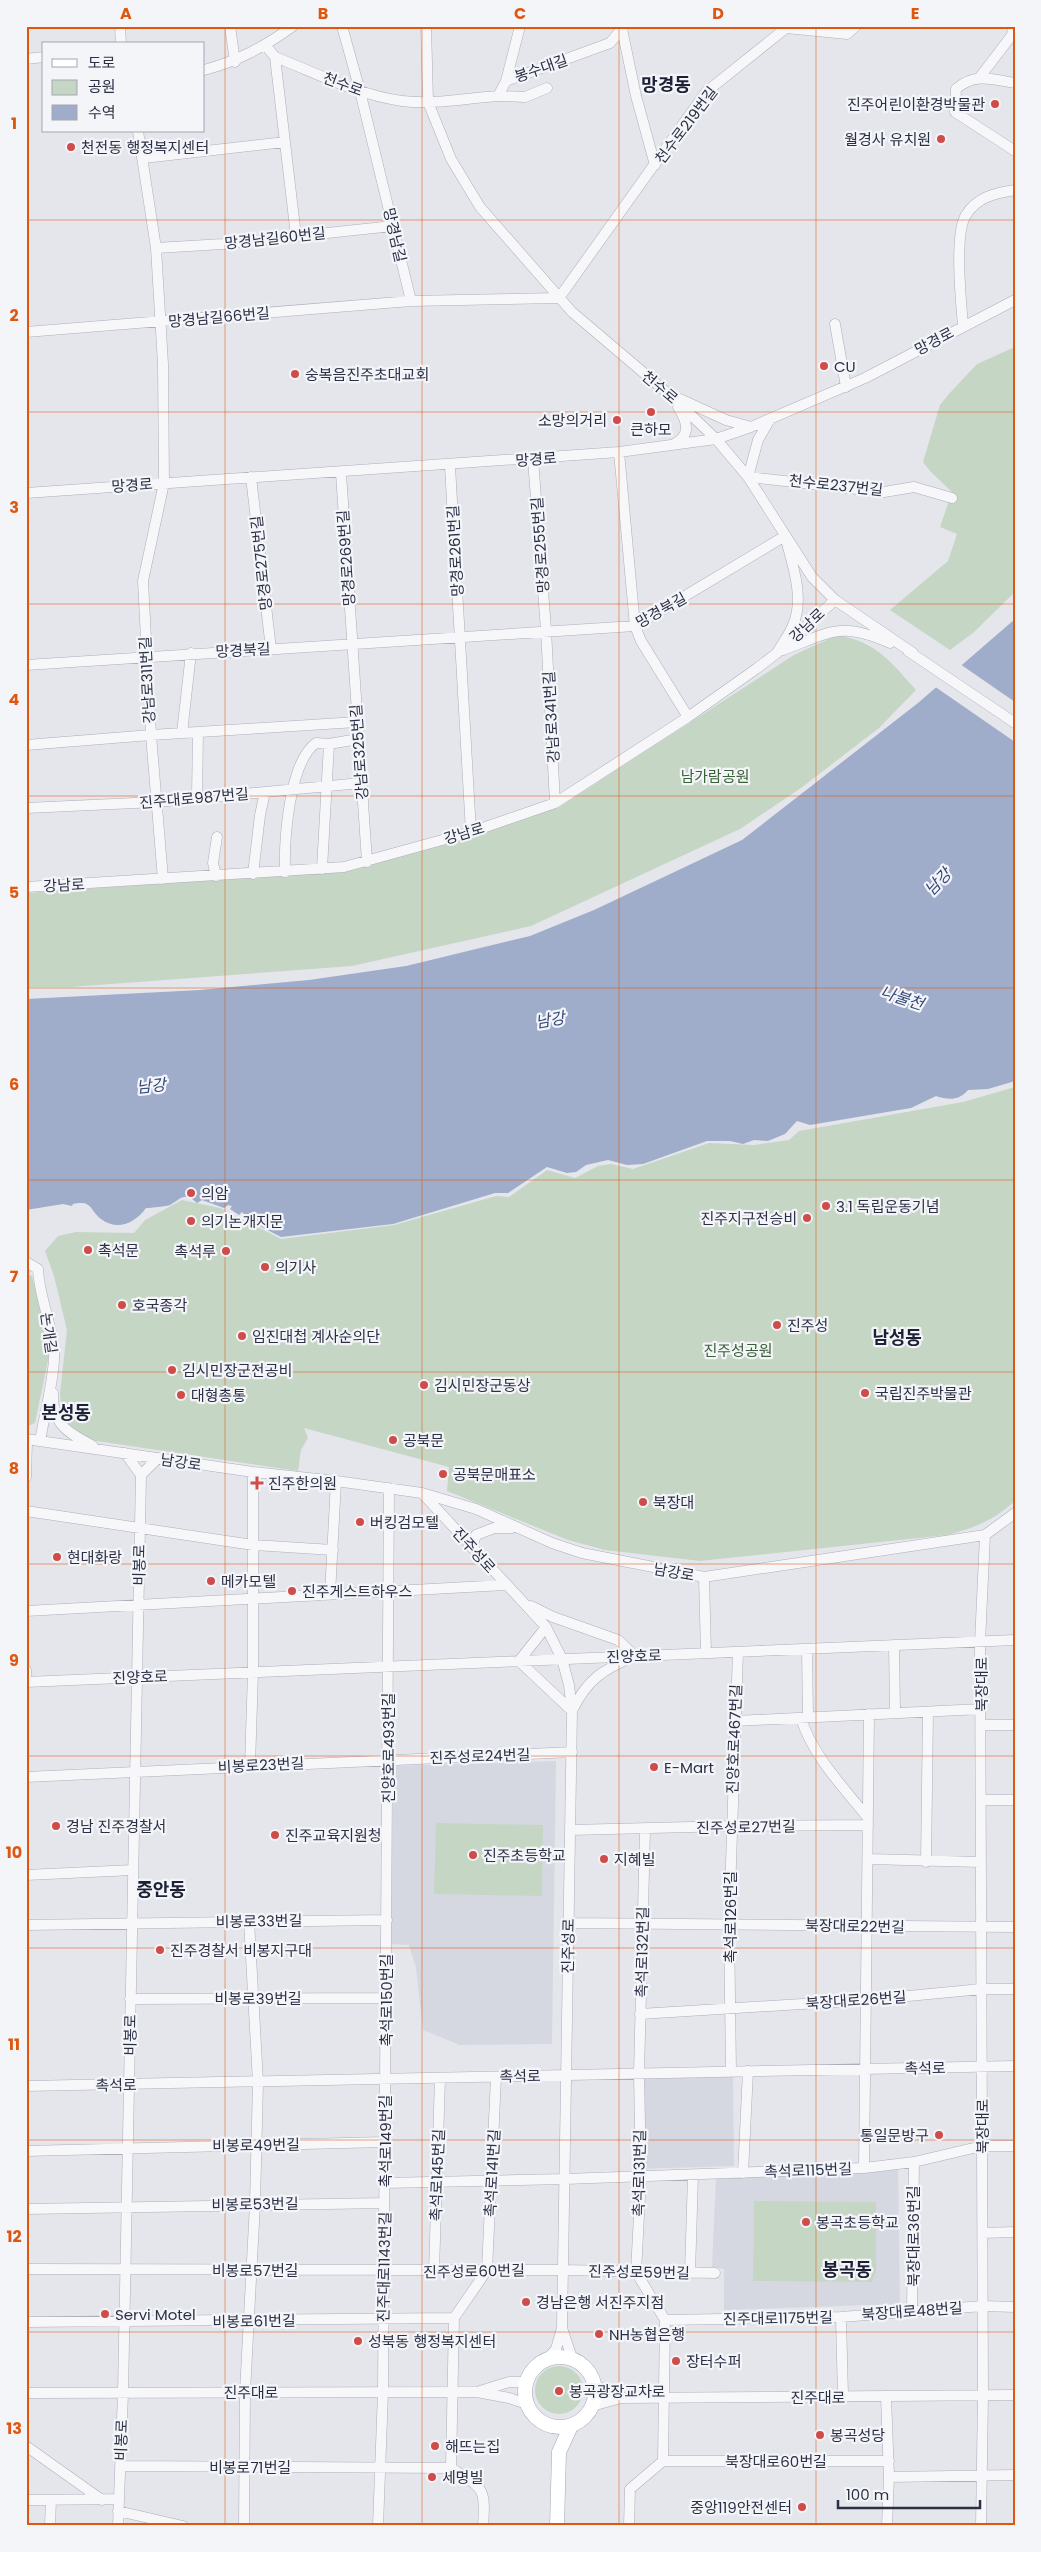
<svg xmlns="http://www.w3.org/2000/svg" width="1041" height="2552" viewBox="0 0 1041 2552" font-family="Poppins,'Noto Sans KR',sans-serif">
  <rect width="100%" height="100%" fill="#e4e6ec"/>
  <path fill="#d6d8e1" d="M556 1761 552 2044 460 2045 423 2030 416 1968 409 1945 390 1944 394 1766Z
    M733 2074 734 2166 635 2169V2081L640 2077Z
    M898 2163 900 2304 724 2310V2269L712 2267 716 2177Z"/>
  <path fill="#c6d6c5" d="M1015 347V592L973 633 950 650 890 610 948 561 957 534 940 527 952 492 930 471 923 462 940 405 948 395 977 364Z
    M837 635C877 642 891 662 916 690L879 728 801 788 740 829 531 926 352 966 71 987H26V893L354 870 523 817 558 808 794 655Z
    M1015 1087V1501C992 1521 977 1527 947 1535L700 1561 605 1550 568 1540 447 1491 449 1467 304 1428 308 1438 301 1450 298 1471 90 1440 81 1437 62 1419 60 1393 67 1330 54 1276 45 1251 58 1236 76 1232 134 1233 145 1220 182 1200 220 1208 281 1239 394 1225 496 1196 509 1197 547 1170 575 1178 598 1166 611 1164 633 1169 709 1143 754 1145 789 1140 799 1131 963 1102Z
    M26 1273 32 1276 50 1351 35 1423 26 1427Z
    M436 1823 543 1825 542 1896 434 1894Z
    M754 2201 876 2202V2272L872 2282 753 2281Z
    M535 2390a24 24 0 1 1 48 0a24 24 0 1 1-48 0Z"/>
  <path fill="#9fadcb" d="M1015 619V1081L988 1089 968 1090C959 1101 948 1100 936 1096L911 1108 810 1125 797 1121 785 1134 768 1141 754 1140 743 1144 730 1141H707L643 1164 627 1165 608 1160 586 1165 576 1172 567 1173 547 1167 508 1193H495L393 1224 281 1237 252 1222 242 1212 239 1215 230 1209 232 1206 228 1205 224 1208 202 1200 197 1203C184 1191 181 1199 170 1205 167 1206 151 1208 146 1208 136 1222 118 1232 101 1219 89 1210 93 1200 73 1204L72 1206 63 1204 26 1210V999L200 990 309 980 406 966 530 936 594 910 742 840 918 703Z"/>
  <path fill="#e4e6ec" d="M960 664 1015 702V742L934 686Z"/>
  <g fill="none" stroke-linecap="round" stroke-linejoin="round">
    <g stroke="#acafba" stroke-width="11">
      <path id="minor" d="M120 26 121 44
        M230 26 235 62
        M342 26 360 91 411 301
        M426 26 428 102 451 159 480 207 572 312 671 396 716 439 748 477 812 577 835 600 913 653
        M622 29 636 96 655 165
        M266 46 275 57C316 73 358 95 402 101 434 105 467 98 498 96L506 81 520 26
        M275 57 296 236
        M26 59 44 57
        M204 70C238 61 264 47 293 26
        M980 77 1012 35 1013 26
        M506 81 610 43 624 26
        M1015 83C992 79 974 73 956 89L955 112 1015 151
        M498 96 525 97 547 88
        M138 131 156 248 163 364 164 483 143 581 151 735 163 879
        M144 158 285 142
        M156 248 223 244 393 226
        M835 324 846 387
        M963 325C961 303 954 233 966 215 977 197 995 193 1015 190
        M26 332 411 301 559 298 706 92 786 28 847 34 856 26
        M680 399 726 420 751 427
        M770 419 758 440 748 477 884 492 914 487 952 498
        M674 444C692 435 687 421 678 407
        M619 452 635 626 641 641 688 717
        M533 459 546 630 555 803
        M450 466 471 832
        M341 473 367 862
        M251 477 271 649
        M26 493 619 452 716 439 751 427 865 378 1015 300
        M783 650C831 632 840 621 890 643
        M908 651 1015 723
        M26 665 635 626 785 536C792 563 805 598 793 625 789 635 782 644 777 653
        M182 733 191 653
        M26 745 151 735 357 722
        M197 798 198 732
        M26 808 157 802 361 783
        M322 869 329 744
        M285 872C284 840 289 762 316 743L329 744 358 739
        M253 874 260 815 265 792
        M216 876 213 863 217 837
        M26 887 344 867 471 832 555 803 688 717 756 669 777 653 835 600
        M26 1262 38 1269C39 1296 51 1321 54 1349 56 1371 44 1417 40 1441
        M53 1393C52 1426 68 1432 93 1446
        M26 1439 253 1472 336 1481 422 1493 476 1509 552 1543 582 1553 704 1577 985 1535 1015 1513
        M125 1453 141 1475
        M141 1475 158 1458
        M26 1477 27 1440
        M422 1493 546 1627 562 1659 569 1685 572 1711 562 2328 556 2349 548 2358
        M26 1511 253 1545 333 1550
        M472 1548 476 1535 494 1528H512
        M704 1577 706 1653
        M330 1594 336 1481
        M531 1606 553 1617 618 1640 635 1656C604 1669 587 1679 572 1711L519 1661 546 1627
        M26 1611 505 1585
        M894 1645 895 1713
        M807 1649 808 1717
        M26 1670V1682
        M26 1682 1015 1640
        M801 1718C812 1755 844 1788 868 1818
        M735 1721 981 1709
        M981 1725H1015
        M250 1765 253 1672V1472
        M26 1777 572 1752
        M981 1800H1015
        M570 1830 731 1826 868 1825
        M869 1859 981 1862
        M926 1862 928 1712
        M26 1875 133 1870
        M569 1923 1015 1927
        M26 1925 387 1920
        M130 1999 386 1998
        M640 2014 866 2000 982 1989H1015
        M731 2072 729 1924 738 1652
        M26 2086 1015 2066
        M26 2151 385 2142
        M864 2168 869 1714
        M743 2173 748 2071
        M384 2183 565 2179 864 2168 914 2162 982 2146H1015
        M26 2209 384 2203
        M983 2233 1015 2232
        M26 2269 563 2270 715 2273
        M434 2271 440 2078
        M636 2272 641 2177 639 2074 645 1829
        M690 2273 693 2175
        M912 2311 914 2162
        M841 2317 843 2396
        M665 2320 841 2317 983 2306 1015 2307
        M26 2322 454 2318
        M562 2328 572 2358
        M595 2385 621 2398
        M480 2391 509 2382H525
        M26 2393 477 2392 509 2398 527 2404
        M886 2396 889 2477 887 2526
        M592 2406 621 2398 1015 2395
        M26 2446 102 2500
        M663 2461H889
        M120 2466 451 2468C483 2489 486 2486 483 2526
        M451 2468 454 2318 487 2270 496 2077
        M889 2477 1015 2475
        M26 2500 119 2499
        M118 2511 183 2526
        M50 2526 51 2500
        M118 2526 123 2393 141 1475
        M244 2526 245 2392 255 2204 258 2082 249 1921
        M378 2526 383 2392 389 1488
        M629 2526 630 2489 663 2461 665 2320 636 2272
        M981 2526 983 2396 980 1642 985 1535"/>
    </g>
    <g stroke="#a3a8b8" stroke-width="15">
      <path id="major" d="M525 2392a35 35 0 1 1 70 0a35 35 0 1 1-70 0Z
        M557 2526 559 2452 571 2426"/>
    </g>
    <use href="#minor" stroke="#f7f7fa" stroke-width="10"/>
    <use href="#major" stroke="#fff" stroke-width="14"/>
  </g>
  <path fill="none" stroke="#df570f" stroke-width="1" stroke-opacity="0.55" d="M225 26V2526M422 26V2526M619 26V2526M816 26V2526M26 220H1015M26 412H1015M26 604H1015M26 796H1015M26 988H1015M26 1180H1015M26 1372H1015M26 1564H1015M26 1756H1015M26 1948H1015M26 2140H1015M26 2332H1015"/>
  <g fill="#cf4c4a" stroke="#f4f5f9" stroke-width="2">
    <circle cx="995" cy="104" r="5"/>
    <circle cx="941" cy="139" r="5"/>
    <circle cx="71" cy="147" r="5"/>
    <circle cx="824" cy="366" r="5"/>
    <circle cx="295" cy="374" r="5"/>
    <circle cx="651" cy="412" r="5"/>
    <circle cx="617" cy="420" r="5"/>
    <circle cx="191" cy="1193" r="5"/>
    <circle cx="826" cy="1206" r="5"/>
    <circle cx="807" cy="1218" r="5"/>
    <circle cx="191" cy="1221" r="5"/>
    <circle cx="88" cy="1250" r="5"/>
    <circle cx="226" cy="1251" r="5"/>
    <circle cx="265" cy="1267" r="5"/>
    <circle cx="122" cy="1305" r="5"/>
    <circle cx="777" cy="1325" r="5"/>
    <circle cx="242" cy="1336" r="5"/>
    <circle cx="172" cy="1370" r="5"/>
    <circle cx="424" cy="1385" r="5"/>
    <circle cx="865" cy="1393" r="5"/>
    <circle cx="181" cy="1395" r="5"/>
    <circle cx="393" cy="1440" r="5"/>
    <circle cx="443" cy="1474" r="5"/>
    <path d="M254.5 1475.5h5v5h5v5h-5v5h-5v-5h-5v-5h5z"/>
    <circle cx="643" cy="1502" r="5"/>
    <circle cx="360" cy="1522" r="5"/>
    <circle cx="57" cy="1557" r="5"/>
    <circle cx="211" cy="1581" r="5"/>
    <circle cx="292" cy="1591" r="5"/>
    <circle cx="654" cy="1767" r="5"/>
    <circle cx="56" cy="1826" r="5"/>
    <circle cx="275" cy="1835" r="5"/>
    <circle cx="473" cy="1855" r="5"/>
    <circle cx="604" cy="1859" r="5"/>
    <circle cx="160" cy="1950" r="5"/>
    <circle cx="939" cy="2135" r="5"/>
    <circle cx="806" cy="2222" r="5"/>
    <circle cx="526" cy="2302" r="5"/>
    <circle cx="105" cy="2314" r="5"/>
    <circle cx="599" cy="2334" r="5"/>
    <circle cx="358" cy="2341" r="5"/>
    <circle cx="676" cy="2361" r="5"/>
    <circle cx="559" cy="2391" r="5"/>
    <circle cx="820" cy="2435" r="5"/>
    <circle cx="435" cy="2446" r="5"/>
    <circle cx="432" cy="2477" r="5"/>
    <circle cx="802" cy="2507" r="5"/>
  </g>
  <g text-anchor="middle" dominant-baseline="central" stroke-width="4.5" stroke-linejoin="round" paint-order="stroke">
    <g font-size="15" fill="#2b3045" stroke="#f4f5f9">
      <text transform="translate(541 68) rotate(-19)">봉수대길</text>
      <text transform="translate(343 84) rotate(20)">천수로</text>
      <text transform="translate(686 125) rotate(-53)">천수로219번길</text>
      <text transform="translate(395 235) rotate(77)">망경남길</text>
      <text transform="translate(275 238) rotate(-6)">망경남길60번길</text>
      <text transform="translate(219 317) rotate(-5)">망경남길66번길</text>
      <text transform="translate(934 341) rotate(-28)">망경로</text>
      <text transform="translate(660 387) rotate(40)">천수로</text>
      <text transform="translate(536 459) rotate(-4)">망경로</text>
      <text transform="translate(132 485) rotate(-4)">망경로</text>
      <text transform="translate(836 485) rotate(6)">천수로237번길</text>
      <text transform="translate(540 545) rotate(-94)">망경로255번길</text>
      <text transform="translate(455 551) rotate(-93)">망경로261번길</text>
      <text transform="translate(346 558) rotate(-94)">망경로269번길</text>
      <text transform="translate(261 563) rotate(-96)">망경로275번길</text>
      <text transform="translate(661 610) rotate(-29)">망경북길</text>
      <text transform="translate(807 625) rotate(-43)">강남로</text>
      <text transform="translate(243 650) rotate(-3)">망경북길</text>
      <text transform="translate(147 680) rotate(-93)">강남로311번길</text>
      <text transform="translate(551 717) rotate(-93)">강남로341번길</text>
      <text transform="translate(359 752) rotate(-94)">강남로325번길</text>
      <text transform="translate(194 798) rotate(-5)">진주대로987번길</text>
      <text transform="translate(464 833) rotate(-17)">강남로</text>
      <text transform="translate(64 885) rotate(-3)">강남로</text>
      <text transform="translate(49 1333) rotate(82)">논개길</text>
      <text transform="translate(181 1462) rotate(8)">남강로</text>
      <text transform="translate(474 1550) rotate(48)">진주성로</text>
      <text transform="translate(139 1565) rotate(-89)">비봉로</text>
      <text transform="translate(674 1572) rotate(10)">남강로</text>
      <text transform="translate(634 1656) rotate(-2)">진양호로</text>
      <text transform="translate(140 1677) rotate(-2)">진양호로</text>
      <text transform="translate(981 1684) rotate(-90)">북장대로</text>
      <text transform="translate(734 1739) rotate(-88)">진양호로467번길</text>
      <text transform="translate(388 1748) rotate(-90)">진양호로493번길</text>
      <text transform="translate(480 1756) rotate(-2)">진주성로24번길</text>
      <text transform="translate(261 1765) rotate(-3)">비봉로23번길</text>
      <text transform="translate(746 1827) rotate(-1)">진주성로27번길</text>
      <text transform="translate(730 1917) rotate(-90)">촉석로126번길</text>
      <text transform="translate(259 1921) rotate(-1)">비봉로33번길</text>
      <text transform="translate(855 1926) rotate(1)">북장대로22번길</text>
      <text transform="translate(568 1946) rotate(-89)">진주성로</text>
      <text transform="translate(642 1952) rotate(-89)">촉석로132번길</text>
      <text x="258" y="1998">비봉로39번길</text>
      <text transform="translate(386 2000) rotate(-90)">촉석로150번길</text>
      <text transform="translate(856 2000) rotate(-4)">북장대로26번길</text>
      <text transform="translate(130 2035) rotate(-89)">비봉로</text>
      <text transform="translate(925 2068) rotate(-1)">촉석로</text>
      <text transform="translate(520 2076) rotate(-1)">촉석로</text>
      <text transform="translate(116 2085) rotate(-1)">촉석로</text>
      <text transform="translate(982 2126) rotate(-90)">북장대로</text>
      <text transform="translate(385 2141) rotate(-90)">촉석로149번길</text>
      <text transform="translate(256 2145) rotate(-1)">비봉로49번길</text>
      <text transform="translate(808 2170) rotate(-2)">촉석로115번길</text>
      <text transform="translate(492 2173) rotate(-87)">촉석로141번길</text>
      <text transform="translate(639 2173) rotate(-89)">촉석로131번길</text>
      <text transform="translate(437 2175) rotate(-88)">촉석로145번길</text>
      <text transform="translate(255 2204) rotate(-1)">비봉로53번길</text>
      <text transform="translate(913 2236) rotate(-90)">북장대로36번길</text>
      <text transform="translate(384 2267) rotate(-89)">진주대로1143번길</text>
      <text x="255" y="2270">비봉로57번길</text>
      <text transform="translate(474 2271) rotate(-1)">진주성로60번길</text>
      <text transform="translate(639 2272) rotate(1)">진주성로59번길</text>
      <text transform="translate(912 2311) rotate(-4)">북장대로48번길</text>
      <text transform="translate(778 2318) rotate(-1)">진주대로1175번길</text>
      <text transform="translate(254 2321) rotate(-1)">비봉로61번길</text>
      <text x="251" y="2392">진주대로</text>
      <text x="818" y="2397">진주대로</text>
      <text transform="translate(121 2440) rotate(-88)">비봉로</text>
      <text x="776" y="2461">북장대로60번길</text>
      <text x="250" y="2467">비봉로71번길</text>
    </g>
    <g font-size="15" fill="#2b3045" stroke="#f4f5f9" text-anchor="start">
      <text x="985" y="104" text-anchor="end">진주어린이환경박물관</text>
      <text x="931" y="139" text-anchor="end">월경사 유치원</text>
      <text x="81" y="147">천전동 행정복지센터</text>
      <text x="834" y="366">CU</text>
      <text x="305" y="374">숭복음진주초대교회</text>
      <text x="607" y="420" text-anchor="end">소망의거리</text>
      <text x="651" y="429" text-anchor="middle">큰하모</text>
      <text x="201" y="1193">의암</text>
      <text x="836" y="1206">3.1 독립운동기념</text>
      <text x="797" y="1218" text-anchor="end">진주지구전승비</text>
      <text x="201" y="1221">의기논개지문</text>
      <text x="98" y="1250">촉석문</text>
      <text x="216" y="1251" text-anchor="end">촉석루</text>
      <text x="275" y="1267">의기사</text>
      <text x="132" y="1305">호국종각</text>
      <text x="787" y="1325">진주성</text>
      <text x="252" y="1336">임진대첩 계사순의단</text>
      <text x="182" y="1370">김시민장군전공비</text>
      <text x="434" y="1385">김시민장군동상</text>
      <text x="875" y="1393">국립진주박물관</text>
      <text x="191" y="1395">대형총통</text>
      <text x="403" y="1440">공북문</text>
      <text x="453" y="1474">공북문매표소</text>
      <text x="268" y="1483">진주한의원</text>
      <text x="653" y="1502">북장대</text>
      <text x="370" y="1522">버킹검모텔</text>
      <text x="67" y="1557">현대화랑</text>
      <text x="221" y="1581">메카모텔</text>
      <text x="302" y="1591">진주게스트하우스</text>
      <text x="664" y="1767">E-Mart</text>
      <text x="66" y="1826">경남 진주경찰서</text>
      <text x="285" y="1835">진주교육지원청</text>
      <text x="483" y="1855">진주초등학교</text>
      <text x="614" y="1859">지혜빌</text>
      <text x="170" y="1950">진주경찰서 비봉지구대</text>
      <text x="929" y="2135" text-anchor="end">통일문방구</text>
      <text x="816" y="2222">봉곡초등학교</text>
      <text x="536" y="2302">경남은행 서진주지점</text>
      <text x="115" y="2314">Servi Motel</text>
      <text x="609" y="2334">NH농협은행</text>
      <text x="368" y="2341">성북동 행정복지센터</text>
      <text x="686" y="2361">장터수퍼</text>
      <text x="569" y="2391">봉곡광장교차로</text>
      <text x="830" y="2435">봉곡성당</text>
      <text x="445" y="2446">해뜨는집</text>
      <text x="442" y="2477">세명빌</text>
      <text x="792" y="2507" text-anchor="end">중앙119안전센터</text>
    </g>
    <g font-size="15" fill="#396038" stroke="#f4f5f9">
      <text x="715" y="776">남가람공원</text>
      <text x="738" y="1350">진주성공원</text>
    </g>
    <g font-size="16" font-style="italic" fill="#354879" stroke="#f4f5f9">
      <text transform="translate(938 882) rotate(-46)">남강</text>
      <text transform="translate(902 998) rotate(18)">나불천</text>
      <text transform="translate(550 1020) rotate(-10)">남강</text>
      <text transform="translate(151 1086) rotate(-6)">남강</text>
    </g>
    <g font-size="18" font-weight="bold" fill="#1d2136" stroke="#f4f5f9">
      <text x="666" y="84">망경동</text>
      <text x="897" y="1337">남성동</text>
      <text x="66" y="1412">본성동</text>
      <text x="161" y="1889">중안동</text>
      <text x="847" y="2269">봉곡동</text>
    </g>
  </g>
  <rect width="1041" height="2552" fill="none" stroke="#f4f5f9" stroke-width="55"/>
  <rect x="42" y="42" width="162" height="90" fill="#f4f5f9" stroke="#a4a6b1"/>
  <rect x="52" y="59" width="25" height="8" fill="#ffffff" stroke="#a4a6b1"/>
  <text x="88" y="68" font-size="15" fill="#2b3045">도로</text>
  <rect x="52" y="80" width="25" height="15" fill="#c6d6c5" stroke="#a4a6b1"/>
  <text x="88" y="92" font-size="15" fill="#2b3045">공원</text>
  <rect x="52" y="105" width="25" height="15" fill="#9fadcb" stroke="#a4a6b1"/>
  <text x="88" y="118" font-size="15" fill="#2b3045">수역</text>
  <path d="M838 2500v8h142v-8" fill="none" stroke="#2b3045" stroke-width="2.5"/>
  <text x="846" y="2500" font-size="15" fill="#2b3045" stroke="#f4f5f9" stroke-width="4" paint-order="stroke">100 m</text>
  <rect x="28" y="28" width="986" height="2496" fill="none" stroke="#df570f" stroke-width="2"/>
  <g font-size="16" text-anchor="middle" font-weight="bold" fill="#df570f">
    <text x="126" y="19">A</text>
    <text x="323" y="19">B</text>
    <text x="520" y="19">C</text>
    <text x="718" y="19">D</text>
    <text x="915" y="19">E</text>
    <text x="14" y="129">1</text>
    <text x="14" y="321">2</text>
    <text x="14" y="513">3</text>
    <text x="14" y="705">4</text>
    <text x="14" y="898">5</text>
    <text x="14" y="1090">6</text>
    <text x="14" y="1282">7</text>
    <text x="14" y="1474">8</text>
    <text x="14" y="1666">9</text>
    <text x="14" y="1858">10</text>
    <text x="14" y="2050">11</text>
    <text x="14" y="2242">12</text>
    <text x="14" y="2434">13</text>
  </g>
</svg>
